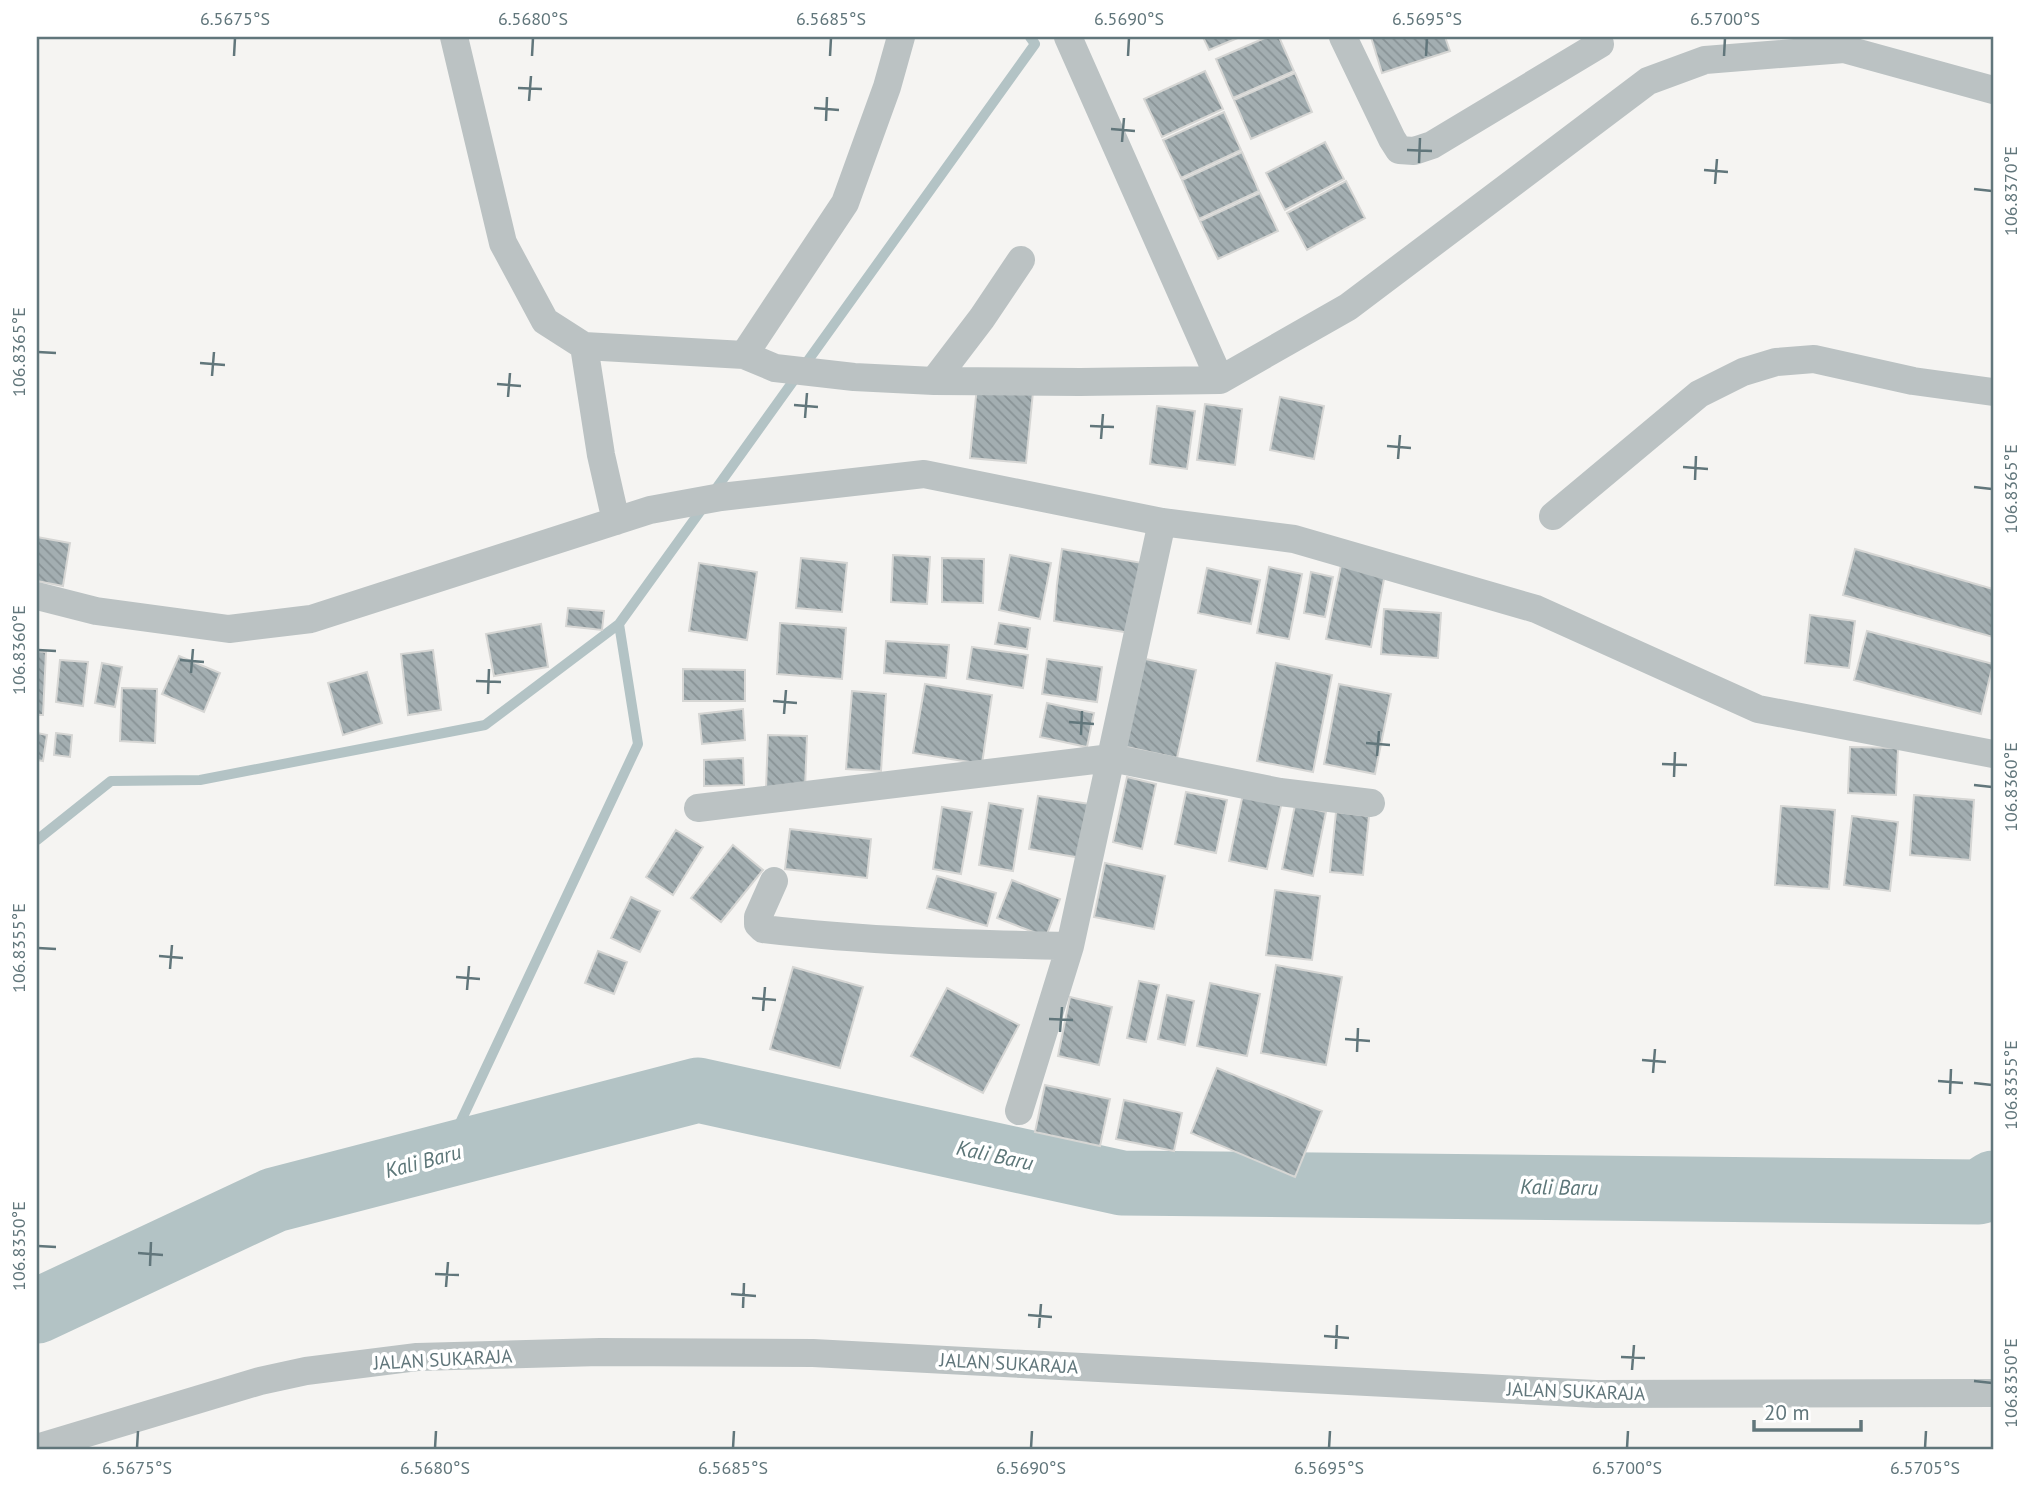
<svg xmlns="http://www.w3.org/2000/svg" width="2030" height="1487" viewBox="0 0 2030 1487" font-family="'PT Sans',sans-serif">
  <defs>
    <pattern id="building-back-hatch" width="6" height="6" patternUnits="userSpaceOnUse" patternTransform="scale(1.75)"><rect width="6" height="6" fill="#a3aeb1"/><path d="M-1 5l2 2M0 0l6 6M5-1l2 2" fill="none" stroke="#889295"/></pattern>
  </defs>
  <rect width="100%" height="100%" fill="#f5f4f2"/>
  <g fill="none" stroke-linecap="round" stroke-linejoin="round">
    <path stroke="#b3c3c5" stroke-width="10" d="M713 493 1035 44 1030 37
      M37 840 111 781 200 780 485 725 619 624
      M445 1155 638 744 619 624 704 506"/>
    <path stroke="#b3c3c5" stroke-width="65" d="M37 1311 274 1200 698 1090 1122 1183 1979 1192 1993 1183"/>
  </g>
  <path fill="url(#building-back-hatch)" stroke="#d6d6d4" stroke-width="2" d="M1203 37H1240L1209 50Z
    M1267 37H1279L1294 71 1233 98 1216 59Z
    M1371 37H1445L1450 51 1382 73Z
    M1205 71 1223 109 1162 137 1144 99Z
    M1295 73 1312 112 1251 139 1234 100Z
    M1224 112 1241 150 1181 178 1163 140Z
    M1325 142 1344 179 1285 210 1266 173Z
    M1242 152 1259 191 1199 219 1182 180Z
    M1346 181 1365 218 1307 250 1287 213Z
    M1260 193 1278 231 1218 259 1200 221Z
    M977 386 1033 392 1026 463 970 458Z
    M1280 397 1324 406 1314 459 1270 450Z
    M1205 404 1242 409 1235 465 1197 460Z
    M1157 406 1195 411 1187 469 1150 464Z
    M37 537 70 543 63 586 37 581Z
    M1062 549 1148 564 1137 634 1054 621 1057 584Z
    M1855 549 1993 589V637L1843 595Z
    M893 555 930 557 927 604 891 602Z
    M1010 555 1051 563 1040 619 999 610Z
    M801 558 847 563 842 612 796 608Z
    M942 558 984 559 983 603 942 602Z
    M699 563 757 572 747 640 689 631Z
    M1341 565 1385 574 1371 647 1326 639Z
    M1269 567 1302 574 1289 639 1257 633Z
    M1207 568 1260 580 1251 624 1198 613Z
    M1311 572 1333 577 1325 617 1304 613Z
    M568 608 604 611 602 630 566 626Z
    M1384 609 1441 613 1438 658 1381 654Z
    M1810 615 1855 621 1849 668 1805 663Z
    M780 623 846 628 842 679 777 674Z
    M999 623 1030 628 1027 649 995 644Z
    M541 624 548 667 494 676 486 634Z
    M1867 631 1993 664 1981 714 1854 680Z
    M886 641 949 645 946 678 884 673Z
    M972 647 1028 655 1023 688 967 679Z
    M433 650 441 710 408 715 401 654Z
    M37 651 46 652 43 715H37Z
    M179 656 220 673 204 712 162 694Z
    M1141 658 1196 670 1177 758 1122 746Z
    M1047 659 1102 667 1097 702 1042 694Z
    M60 660 88 662 83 706 56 702Z
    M102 663 122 667 115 707 95 703Z
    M1276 663 1332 675 1313 772 1257 761Z
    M683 669 745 670V701H683Z
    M367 672 382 723 343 735 328 683Z
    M925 684 992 695 982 764 913 753Z
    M1339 684 1391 694 1375 774 1324 764Z
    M122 688 157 689 155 743 120 741Z
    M852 691 886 694 881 771 846 769Z
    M1047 703 1094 713 1087 747 1040 737Z
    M743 709 745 740 702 744 699 714Z
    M37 733 47 735 43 761 37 760Z
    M56 733 72 735 70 757 54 755Z
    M768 735 807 736 805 789H766Z
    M1850 747 1898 748 1896 795 1848 793Z
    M743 758 744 785 704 786V760Z
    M1127 777 1156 784 1142 849 1113 842Z
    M1244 789 1283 797 1267 869 1229 861Z
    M1186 792 1227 800 1216 853 1175 844Z
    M1914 795 1974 800 1970 860 1910 855Z
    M1038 796 1090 804 1081 858 1029 849Z
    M989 803 1023 809 1013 871 979 865Z
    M1295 805 1326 812 1313 876 1282 869Z
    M1781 806 1835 810 1829 889 1775 885Z
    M942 807 972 812 961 874 933 869Z
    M1336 812 1369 816 1363 875 1330 872Z
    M1852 816 1898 822 1890 891 1844 885Z
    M790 829 871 839 867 878 785 869Z
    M676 830 703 847 673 895 646 877Z
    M733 845 763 870 721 922 691 898Z
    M1105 863 1165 876 1154 929 1094 917Z
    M937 876 996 893 987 926 927 908Z
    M1012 880 1060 899 1046 937 997 918Z
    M1275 890 1320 896 1312 960 1266 955Z
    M631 897 660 911 640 952 611 938Z
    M598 951 627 962 614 994 585 983Z
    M1276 965 1342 977 1326 1065 1261 1053Z
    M793 967 863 987 840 1068 770 1049Z
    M1139 981 1159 985 1146 1042 1127 1038Z
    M1210 983 1260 994 1247 1056 1197 1046Z
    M947 988 1019 1025 983 1093 911 1056Z
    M1167 995 1194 1001 1185 1045 1158 1039Z
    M1070 997 1112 1007 1099 1065 1058 1056Z
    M1217 1068 1322 1111 1295 1177 1191 1133Z
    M1045 1085 1110 1099 1100 1146 1035 1132Z
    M1124 1100 1182 1113 1174 1151 1116 1139Z"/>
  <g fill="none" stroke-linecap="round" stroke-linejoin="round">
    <path stroke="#bbc2c3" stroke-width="28" d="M454 37 503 243 545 321 584 346 744 355 775 368 854 377 934 381 1080 382 1220 380 1348 307 1648 81 1705 60 1844 49 1993 90
      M1068 37 1220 380
      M1343 37 1392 139 1399 150 1414 151 1432 145 1600 44
      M584 346 601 455 616 521
      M744 355 845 203 887 87 901 37
      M934 381 982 318 1021 260
      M1553 516 1699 394 1743 372 1776 362 1814 359 1913 381 1993 392
      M37 596 96 611 229 629 311 619 650 510 721 497 924 474 1162 522 1294 539 1536 609 1758 709 1993 754
      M698 808 1111 758 1280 792 1371 803
      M774 881 758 917V924L763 929C865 941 967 944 1070 946
      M1019 1111 1070 946 1162 522
      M37 1448 260 1381 306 1371 417 1357 600 1352 813 1353 1596 1394 1993 1393"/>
  </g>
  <path fill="none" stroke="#61767b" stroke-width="2.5" d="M234 56 235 38M532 56 533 38M830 56 831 38M1128 56 1129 38M1426 56 1427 38M1724 56 1725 38M518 88 542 89M529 101 531 76M814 108 839 110M826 121 827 97M1111 129 1135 131M1122 142 1124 118M1407 150 1432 151M1419 163 1420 138M1704 170 1728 172M1715 184 1717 159M1974 189 1992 191M38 352 56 353M200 363 225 365M212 376 214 352M497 384 521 386M508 397 510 373M794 405 818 407M805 418 807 393M1090 426 1114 427M1101 439 1103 414M1387 446 1411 448M1398 459 1400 435M1683 467 1708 469M1695 480 1696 456M1974 487 1992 489M38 650 56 651M180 660 204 662M191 673 193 649M476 681 501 682M488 694 489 669M773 701 797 703M784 714 786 690M1069 722 1094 724M1081 735 1082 711M1366 743 1390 745M1377 756 1379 731M1662 764 1687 765M1674 777 1675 752M1974 785 1992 787M38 948 56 949M159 956 183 958M170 969 172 945M456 977 480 979M467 990 469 966M752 998 776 1000M763 1011 765 987M1049 1019 1073 1020M1060 1032 1062 1007M1345 1039 1370 1041M1357 1052 1358 1028M1642 1060 1666 1062M1653 1073 1655 1049M1938 1081 1963 1083M1974 1083 1992 1085M1950 1094 1951 1069M38 1246 56 1247M138 1253 163 1255M150 1266 151 1242M435 1274 459 1275M446 1287 448 1262M731 1294 756 1296M743 1308 744 1283M1028 1315 1052 1317M1039 1328 1041 1304M1324 1336 1349 1338M1336 1349 1337 1325M1621 1357 1645 1358M1632 1370 1634 1345M1974 1381 1992 1383M137 1448 138 1431M435 1448 436 1431M733 1448 734 1431M1031 1448 1032 1431M1329 1448 1330 1431M1627 1448 1628 1431M1925 1448 1926 1431"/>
  <g text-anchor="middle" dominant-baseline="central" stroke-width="7" stroke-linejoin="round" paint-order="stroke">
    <g font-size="19" fill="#61767b" stroke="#fff">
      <text transform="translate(443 1359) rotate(-3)">JALAN SUKARAJA</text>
      <text transform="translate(1009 1363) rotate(3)">JALAN SUKARAJA</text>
      <text transform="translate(1576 1391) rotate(2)">JALAN SUKARAJA</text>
    </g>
    <g font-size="21" font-style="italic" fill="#5c7678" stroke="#fff">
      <text transform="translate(995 1155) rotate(12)">Kali Baru</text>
      <text transform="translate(423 1161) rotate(-15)">Kali Baru</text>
      <text transform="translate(1559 1187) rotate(1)">Kali Baru</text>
    </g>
  </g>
  <rect width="2030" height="1487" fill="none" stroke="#ffffff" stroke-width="77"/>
  <path d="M1754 1420v10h107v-10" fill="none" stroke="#61767b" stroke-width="3.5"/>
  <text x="1764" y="1420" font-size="21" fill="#61767b" stroke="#ffffff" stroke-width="5" paint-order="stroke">20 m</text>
  <rect x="38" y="38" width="1954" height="1410" fill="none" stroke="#61767b" stroke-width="2.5"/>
  <g font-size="18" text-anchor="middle" fill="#61767b">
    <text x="235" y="25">6.5675°S</text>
    <text x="533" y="25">6.5680°S</text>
    <text x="831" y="25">6.5685°S</text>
    <text x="1129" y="25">6.5690°S</text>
    <text x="1427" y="25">6.5695°S</text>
    <text x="1725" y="25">6.5700°S</text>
    <text transform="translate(2011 191) rotate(-90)" y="6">106.8370°E</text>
    <text transform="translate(19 352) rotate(-90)" y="6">106.8365°E</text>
    <text transform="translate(2011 489) rotate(-90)" y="6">106.8365°E</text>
    <text transform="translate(19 650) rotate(-90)" y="6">106.8360°E</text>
    <text transform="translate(2011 787) rotate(-90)" y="6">106.8360°E</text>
    <text transform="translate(19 948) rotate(-90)" y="6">106.8355°E</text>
    <text transform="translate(2011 1085) rotate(-90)" y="6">106.8355°E</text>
    <text transform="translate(19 1246) rotate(-90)" y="6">106.8350°E</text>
    <text transform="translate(2011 1383) rotate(-90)" y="6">106.8350°E</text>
    <text x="137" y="1474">6.5675°S</text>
    <text x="435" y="1474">6.5680°S</text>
    <text x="733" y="1474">6.5685°S</text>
    <text x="1031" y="1474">6.5690°S</text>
    <text x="1329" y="1474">6.5695°S</text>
    <text x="1627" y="1474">6.5700°S</text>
    <text x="1925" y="1474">6.5705°S</text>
  </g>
</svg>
